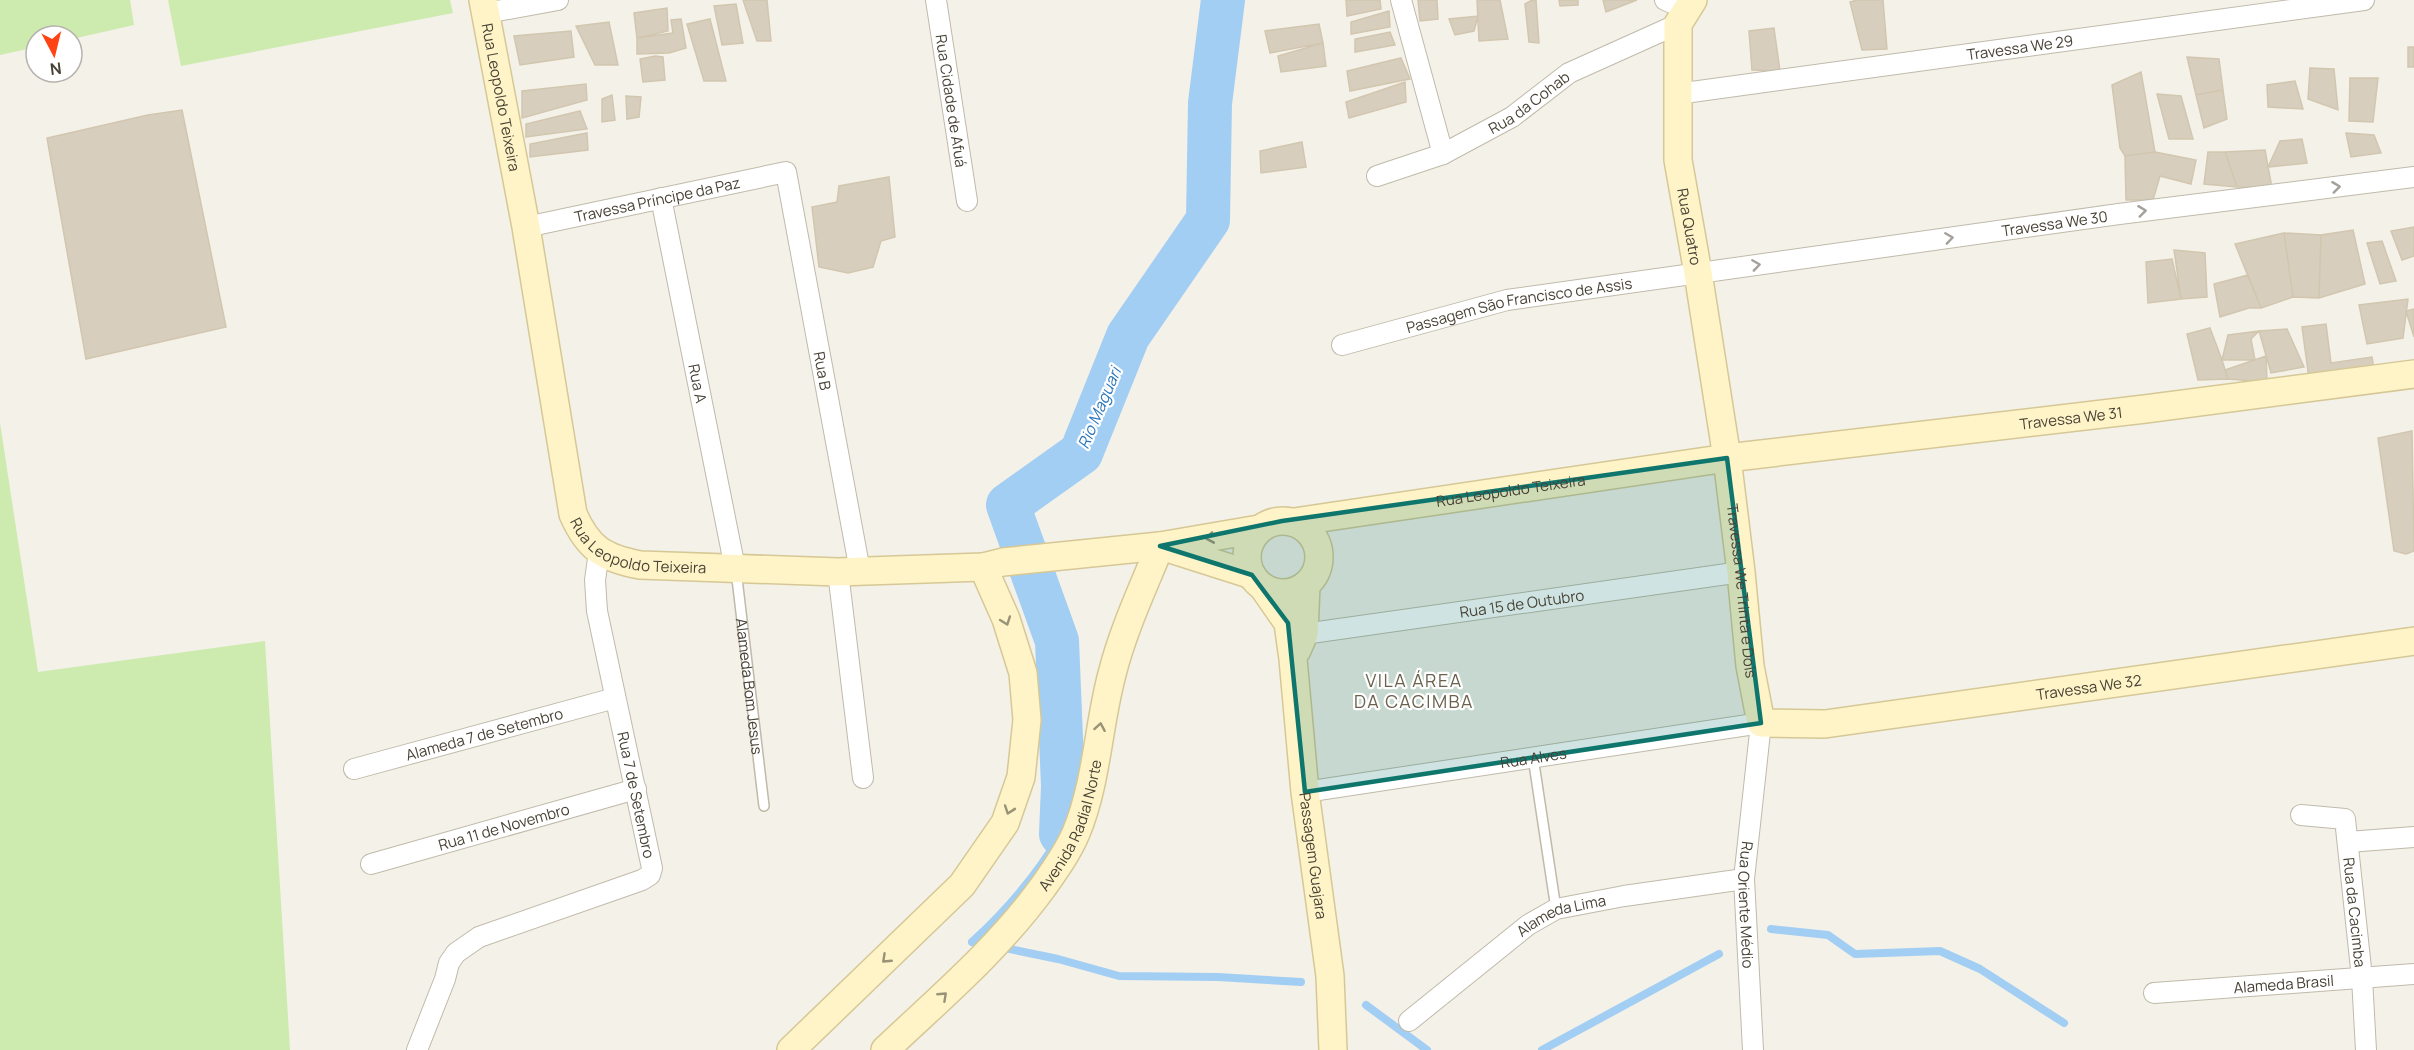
<svg xmlns="http://www.w3.org/2000/svg" width="2414" height="1050" viewBox="0 0 2414 1050" font-family="Manrope,sans-serif">
  <rect width="100%" height="100%" fill="#f4f1e8"/>
  <path fill="#cdeaaf" d="M0 0H130L134 25 72 39V36H36V47L0 55Z
    M168 0H450L453 13 181 66Z
    M0 423 38 672 265 641 290 1050H0Z"/>
  <g fill="none" stroke-linecap="round" stroke-linejoin="round">
    <path stroke="#a2cef3" stroke-width="8" d="M1771 929 1828 935 1855 954 1940 951 1980 969 2064 1023
      M972 942 988 945
      M972 942C1007 910 1037 875 1061 834
      M1000 947 1058 959 1119 976 1218 977 1301 982
      M1366 1005 1427 1050
      M1542 1050 1719 954"/>
    <path stroke="#a2cef3" stroke-width="44" d="M1061 834 1063 786 1057 641 1008 505 1081 453 1128 336 1208 220 1210 103 1223 0"/>
  </g>
  <path fill="#d7cebd" stroke="#d2c6af" stroke-width="1.5" d="M743 0H767L771 41H757Z
    M1346 0H1380L1381 9 1347 16Z
    M1418 0H1437L1438 19 1420 21Z
    M1477 0H1500L1508 39 1479 41Z
    M1532 0H1536L1539 43 1529 42 1525 4Z
    M1559 0H1578V5L1560 6Z
    M1603 0H1637L1606 12Z
    M1857 0H1883L1887 49 1862 50 1850 2Z
    M736 4 743 43 722 45 714 6Z
    M667 8 668 31 637 38 634 13Z
    M1389 11 1390 27 1351 34V22Z
    M1478 16 1474 31 1455 35 1449 19Z
    M681 19 686 48 669 53 637 54V38L673 33 671 20Z
    M710 19 726 81H704L687 24Z
    M609 22 618 65H595L576 26Z
    M1319 24 1323 43 1270 53 1265 31Z
    M1774 28 1780 71 1752 70 1749 31Z
    M571 31 574 57 520 65 514 36Z
    M1390 32 1395 45 1355 52V39Z
    M1323 43 1326 66 1281 72 1278 56Z
    M2408 47H2414V67H2408Z
    M655 56 663 57 665 80 643 82 640 59Z
    M2187 57 2219 59 2223 90 2196 95Z
    M1401 58 1410 79 1350 91 1347 71Z
    M2310 68 2334 69 2338 110 2308 99Z
    M2141 72 2155 152 2125 156 2120 148 2112 85Z
    M2350 78H2378L2373 122 2349 121Z
    M2295 81 2303 109 2268 107 2267 85Z
    M1405 82 1406 102 1349 118 1346 102Z
    M586 84 587 100 522 118V91Z
    M2223 90 2227 119 2204 128 2196 95Z
    M2157 94 2181 96 2193 139H2169Z
    M612 95 615 120 602 122V99Z
    M626 96 641 97 639 117 627 119Z
    M182 110 226 327 86 359 47 138 148 115Z
    M580 111 587 129 526 137V124Z
    M587 133 588 150 530 157V144Z
    M2346 133 2374 135 2381 153 2351 157Z
    M2302 139 2307 163 2268 167 2280 141Z
    M1302 142 1306 167 1261 173 1260 151Z
    M2265 150 2272 188 2237 187 2225 152Z
    M2155 152 2196 160 2191 184 2160 176 2153 200H2126L2125 156Z
    M2208 152H2225L2237 187 2204 184Z
    M889 177 895 237 881 241 873 267 848 273 819 267 812 207 837 202 839 186Z
    M2414 227V256L2402 260 2391 231Z
    M2353 230 2365 284 2319 298 2321 235Z
    M2284 233 2321 235 2319 298 2293 297Z
    M2284 233 2293 297 2261 308 2235 244Z
    M2382 241 2396 281 2380 284 2367 243Z
    M2174 250 2205 253 2207 297 2181 299Z
    M2172 259 2181 299 2148 303 2146 262Z
    M2248 275 2261 308H2249L2220 317 2214 284Z
    M2408 299 2403 338 2367 344 2359 305Z
    M2414 309V337L2406 311Z
    M2326 324 2331 363 2372 357 2374 370 2309 379 2302 327Z
    M2210 328 2222 360 2228 379 2198 380 2187 334Z
    M2287 329 2304 367 2271 373 2259 331Z
    M2259 331 2251 339 2255 360H2222L2228 335Z
    M2266 356 2267 382 2228 379 2225 370Z
    M2412 431 2414 551 2406 554 2394 551 2378 438Z"/>
  <g fill="none" stroke-linecap="round" stroke-linejoin="round">
    <g stroke="#c0baaa" stroke-width="12">
      <g id="lane">
        <path id="s1" d="M736 570 764 806"/>
        <path d="M1533 757 1556 909"/>
      </g>
    </g>
    <g stroke="#c0baaa" stroke-width="22">
      <g id="street">
        <path id="s2" d="M936 0 967 201"/>
        <path d="M1401 0 1443 154"/>
        <path d="M1665 0 1686 9"/>
        <path d="M486 13 558 0"/>
        <path id="s3" d="M1677 94 2364 0"/>
        <path id="s4" d="M1377 176 1443 154 1512 117 1569 73 1678 24"/>
        <path id="s5" d="M661 198 735 568"/>
        <path id="s6" d="M526 227 786 172 860 571"/>
        <path id="s7" d="M1342 345 1507 300 2119 214 2414 177"/>
        <path d="M838 572 863 778"/>
        <path id="s8" d="M1304 634 1741 572"/>
        <path id="s9" d="M354 769 615 698"/>
        <path id="s10" d="M1305 792 1761 723 1744 879 1753 1050"/>
        <path id="s11" d="M2301 815 2345 819 2362 978 2366 1050"/>
        <path d="M2348 842 2414 837"/>
        <path id="s12" d="M371 864 636 789"/>
        <path id="s13" d="M2154 993 2414 974"/>
        <path id="s14" d="M1409 1021 1528 925 1556 909 1624 896 1744 879"/>
        <path d="M417 1050 445 979 449 963 456 953 479 937 642 880 650 875 652 868 597 611 595 580 599 552"/>
      </g>
    </g>
    <g stroke="#d6c896" stroke-width="30">
      <g id="secondary">
        <path id="s15" d="M483 0 526 227 573 514C588 548 603 558 640 565L838 572 983 567 1003 562 1160 546 1259 529"/>
        <path id="s16" d="M1693 0 1678 24V160L1698 273 1727 458 1741 572 1750 666 1761 723 1825 724 2414 641"/>
        <circle cx="1283" cy="557" r="36"/>
        <path id="s17" d="M1294 522 1727 458 2145 409 2414 374"/>
        <path d="M1164 547 1252 575"/>
        <path id="s18" d="M1263 587 1288 623 1293 659 1305 792 1330 976 1333 1050"/>
        <path d="M1297 650 1304 634 1306 585"/>
        <path d="M791 1050 962 885 1005 823 1021 777 1027 720 1023 673 1006 619 983 567"/>
        <path id="s19" d="M885 1050C940 998 998 949 1043 887 1055 870 1068 852 1076 833 1097 783 1098 726 1112 674 1123 630 1143 588 1160 546"/>
      </g>
    </g>
    <use href="#lane" stroke="#fff" stroke-width="9"/>
    <use href="#street" stroke="#fff" stroke-width="20"/>
    <use href="#secondary" stroke="#fff4c7" stroke-width="27"/>
  </g>
  <defs><path id="oneway-chevron" d="M-2-3.5L2.5 0L-2 3.5" fill="none" stroke-width="1.6" stroke-linecap="round" stroke-linejoin="round" transform="scale(1.5)"/></defs>
  <g stroke="#a4a09a">
    <use href="#oneway-chevron" transform="translate(2336 187) rotate(-7)"/>
    <use href="#oneway-chevron" transform="translate(2142 211) rotate(-7)"/>
    <use href="#oneway-chevron" transform="translate(1949 238) rotate(-8)"/>
    <use href="#oneway-chevron" transform="translate(1756 265) rotate(-8)"/>
  </g>
  <g stroke="#9a9277">
    <use href="#oneway-chevron" transform="translate(1210 538) rotate(170)"/>
    <use href="#oneway-chevron" transform="translate(1006 621) rotate(70)"/>
    <use href="#oneway-chevron" transform="translate(1100 727) rotate(-80)"/>
    <use href="#oneway-chevron" transform="translate(1009 810) rotate(109)"/>
    <use href="#oneway-chevron" transform="translate(886 959) rotate(137)"/>
    <use href="#oneway-chevron" transform="translate(943 996) rotate(-43)"/>
  </g>
  <path fill="#0f766e" fill-opacity="0.2" stroke="#0f766e" stroke-width="4.5" stroke-linejoin="round" d="M1727 458 1761 723 1305 792 1288 623 1252 575 1160 546 1282 521Z"/>
  <g text-anchor="middle" dominant-baseline="central" stroke-width="4.5" stroke-linejoin="round" paint-order="stroke">
    <g font-size="15" fill="#484236" stroke="#fff">
      <text stroke="none"><textPath href="#s3" startOffset="346">Travessa We 29</textPath></text>
      <text stroke="none"><textPath href="#s15" startOffset="99">Rua Leopoldo Teixeira</textPath></text>
      <text stroke="none"><textPath href="#s2" startOffset="102">Rua Cidade de Afuá</textPath></text>
      <text stroke="none"><textPath href="#s4" startOffset="170">Rua da Cohab</textPath></text>
      <text stroke="none"><textPath href="#s6" startOffset="134">Travessa Príncipe da Paz</textPath></text>
      <text stroke="none"><textPath href="#s7" startOffset="724">Travessa We 30</textPath></text>
      <text stroke="none"><textPath href="#s16" startOffset="232">Rua Quatro</textPath></text>
      <text stroke="none"><textPath href="#s7" startOffset="182">Passagem São Francisco de Assis</textPath></text>
      <text stroke="none"><textPath href="#s6" startOffset="468">Rua B</textPath></text>
      <text stroke="none"><textPath href="#s5" startOffset="189">Rua A</textPath></text>
      <text stroke="none"><textPath href="#s17" startOffset="784">Travessa We 31</textPath></text>
      <text stroke="none"><textPath href="#s17" startOffset="219">Rua Leopoldo Teixeira</textPath></text>
      <text stroke="none"><textPath href="#s15" startOffset="602">Rua Leopoldo Teixeira</textPath></text>
      <text stroke="none"><textPath href="#s16" startOffset="600">Travessa We Trinta e Dois</textPath></text>
      <text stroke="none"><textPath href="#s8" startOffset="220">Rua 15 de Outubro</textPath></text>
      <text stroke="none"><textPath href="#s1" startOffset="117">Alameda Bom Jesus</textPath></text>
      <text stroke="none"><textPath href="#s16" startOffset="1064">Travessa We 32</textPath></text>
      <text stroke="none"><textPath href="#s9" startOffset="135">Alameda 7 de Setembro</textPath></text>
      <text stroke="none"><textPath href="#s10" startOffset="231">Rua Alves</textPath></text>
      <text transform="translate(636 795) rotate(78)">Rua 7 de Setembro</text>
      <text stroke="none"><textPath href="#s19" startOffset="296">Avenida Radial Norte</textPath></text>
      <text stroke="none"><textPath href="#s12" startOffset="138">Rua 11 de Novembro</textPath></text>
      <text stroke="none"><textPath href="#s18" startOffset="278">Passagem Guajara</textPath></text>
      <text stroke="none"><textPath href="#s10" startOffset="644">Rua Oriente Médio</textPath></text>
      <text stroke="none"><textPath href="#s11" startOffset="138">Rua da Cacimba</textPath></text>
      <text stroke="none"><textPath href="#s14" startOffset="188">Alameda Lima</textPath></text>
      <text stroke="none"><textPath href="#s13" startOffset="130">Alameda Brasil</textPath></text>
    </g>
    <g font-size="16" font-style="italic" fill="#2a76b9" stroke="#fff">
      <text transform="translate(1099 408) rotate(-67)">Rio Maguari</text>
    </g>
    <g font-size="18" letter-spacing="1.5" fill="#6b614d" stroke="#fff">
      <text x="1414" y="680">VILA ÁREA<tspan x="1414" dy="21">DA CACIMBA</tspan></text>
    </g>
  </g>
  <g transform="translate(54 54) rotate(173)"><circle r="28" fill="#ffffff" stroke="#b6b3af" stroke-width="1.5"/>
  <path d="M0-4.5L10 22L0 15L-10 22Z" fill="#ff4314"/>
  <text y="-9" font-size="16" font-weight="bold" text-anchor="middle" fill="#484236">N</text>
  </g>
</svg>
